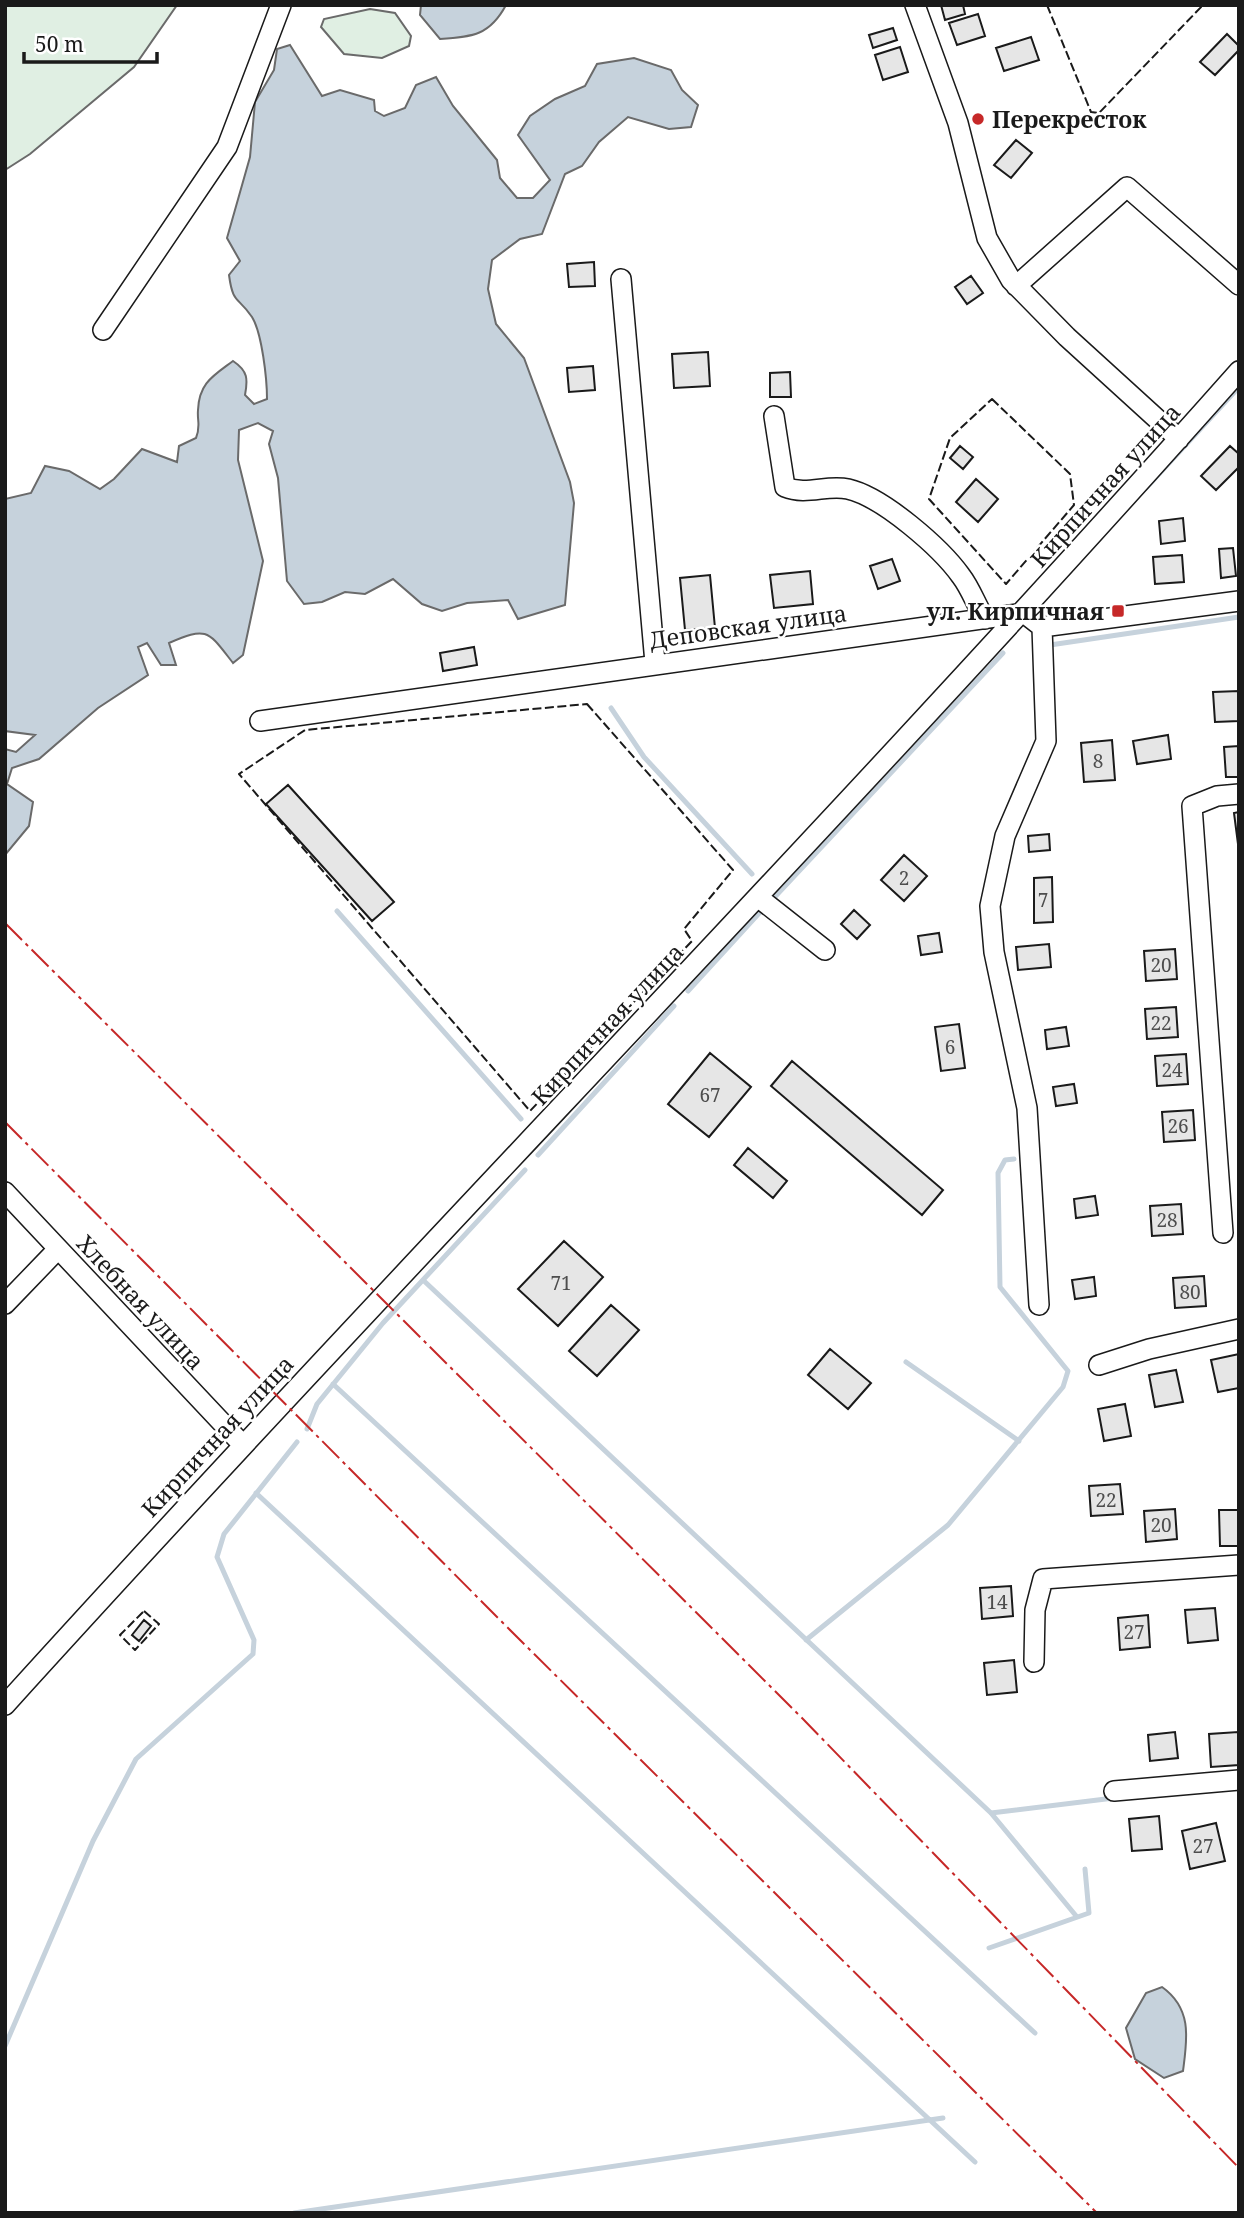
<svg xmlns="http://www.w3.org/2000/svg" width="1244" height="2218" viewBox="0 0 1244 2218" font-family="'Noto Serif',serif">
  <rect width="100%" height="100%" fill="#fff"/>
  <path fill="#e0efe3" stroke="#6a6a6a" stroke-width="2" d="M5 5H177L134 67 30 154 5 170Z
    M370 9 395 13 411 36 409 46 382 58 344 54 321 27 324 19Z"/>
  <path fill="#c6d2dc" stroke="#6a6a6a" stroke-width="2" d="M421 5H506C490 35 473 37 440 39L420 15Z
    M290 45 322 96 340 90 374 100 375 111 384 116 405 108 416 85 436 77 453 106 497 160 500 178 517 198H533L550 180 518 135 530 116 555 99 585 86 597 64 634 58 671 70 682 90 698 105 691 127 669 129 628 117 599 142 582 166 565 174 542 234 520 239 492 260 488 289 496 324 524 358 570 482 574 503 565 605 518 619 508 600 467 603 442 611 422 604 393 579 365 594 345 592 322 602 304 604 287 581 278 478 269 444 273 431 258 423 239 430 238 460 263 561 243 655 233 663C208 631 208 626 169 643L176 665H161L147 643 138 647 148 675 98 708 39 759 12 768 7 784 33 802 29 826 5 855V749L16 752 35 735 5 731V499L31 493 45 466 69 471 100 489 114 479 142 449 177 462 179 446 196 438C201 426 197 421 198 410 199 383 213 376 233 361 248 371 248 379 245 395L254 404 267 399C267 379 262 333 252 317 238 296 233 305 229 275L240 261 227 238 250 157 255 102 274 70 277 49Z
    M1162 1987C1193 2009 1187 2040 1183 2071L1164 2078 1135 2059 1126 2028 1146 1993Z"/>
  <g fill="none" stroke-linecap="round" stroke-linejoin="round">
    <path stroke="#c6d2dc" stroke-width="5" d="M1146 488 1239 387
      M1050 645 1239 617
      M611 708 644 757 752 874
      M771 901 1003 653
      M337 911 521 1119
      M688 991 762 910
      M538 1155 674 1006
      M423 1280 991 1813 1077 1917
      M906 1362 1019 1441
      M333 1384 1035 2033
      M307 1429 317 1404 383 1323 525 1170
      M256 1493 975 2162
      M806 1640 948 1525 1063 1387 1068 1371 1000 1287 998 1173 1005 1160 1014 1159
      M991 1813 1114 1798
      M989 1948 1089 1913 1085 1869
      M5 2046 93 1841 136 1759 253 1654 254 1640 217 1557 224 1534 297 1442
      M294 2213 943 2118"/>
  </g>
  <path fill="#e6e6e6" stroke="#1a1a1a" stroke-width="2" d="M941 5H963L965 14 945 20Z
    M978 14 985 36 957 45 949 23Z
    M893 28 897 40 873 48 869 35Z
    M1227 34 1239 46V50L1215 75 1200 62Z
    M1031 37 1039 60 1004 71 996 48Z
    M900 47 908 72 883 80 875 55Z
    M1016 140 1032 153 1011 178 994 165Z
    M594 262 595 286 569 287 567 264Z
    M971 276 983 293 967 304 955 287Z
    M708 352 710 386 674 388 672 354Z
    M593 366 595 390 569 392 567 368Z
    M790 372 791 397H770V373Z
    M960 446 973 457 963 469 950 458Z
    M1230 446 1239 454V467L1216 490 1201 476Z
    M976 479 998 499 978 522 956 502Z
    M1183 518 1185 541 1161 544 1159 521Z
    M1233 548 1236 576 1221 578 1219 549Z
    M1182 555 1184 582 1155 584 1153 557Z
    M892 559 900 581 878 589 870 566Z
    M810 571 813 604 774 608 770 575Z
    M710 575 715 628 685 630 680 578Z
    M474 647 477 665 443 671 440 653Z
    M1239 691V721L1215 722 1213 692Z
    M1168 735 1171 759 1137 764 1133 741Z
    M1112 740 1115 780 1084 782 1081 743Z
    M1239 746V777H1226L1224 747Z
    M288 785 394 902 372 921 266 804Z
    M1239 812V844H1238L1234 813Z
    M1049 834 1050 850 1029 852 1028 836Z
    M904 855 927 876 904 901 881 880Z
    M1052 877 1053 922 1034 923V878Z
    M854 910 870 925 857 939 841 924Z
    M939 933 942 952 921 955 918 936Z
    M1049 944 1051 967 1018 970 1016 947Z
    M1175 949 1177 979 1146 981 1144 951Z
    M1176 1007 1178 1037 1147 1039 1145 1009Z
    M959 1024 965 1068 941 1071 935 1027Z
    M1066 1027 1069 1046 1047 1049 1045 1030Z
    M710 1053 751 1087 709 1137 668 1104Z
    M1186 1054 1188 1084 1157 1086 1155 1056Z
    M792 1061 943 1190 922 1215 771 1086Z
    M1074 1084 1077 1103 1056 1106 1053 1087Z
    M1193 1110 1195 1140 1164 1142 1162 1112Z
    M748 1148 787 1181 773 1198 734 1165Z
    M1095 1196 1098 1215 1076 1218 1074 1199Z
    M1181 1204 1183 1234 1152 1236 1150 1206Z
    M564 1241 603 1277 558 1326 518 1289Z
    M1204 1276 1206 1306 1175 1308 1173 1278Z
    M1094 1277 1096 1296 1075 1299 1072 1280Z
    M611 1305 639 1330 597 1376 569 1351Z
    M830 1349 871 1383 848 1409 808 1375Z
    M1239 1354V1388L1218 1392 1211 1360Z
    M1176 1370 1183 1402 1155 1407 1149 1375Z
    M1125 1404 1131 1436 1104 1441 1098 1409Z
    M1120 1484 1123 1514 1091 1516 1089 1486Z
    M1175 1509 1177 1539 1146 1542 1144 1511Z
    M1219 1510H1239V1546H1220Z
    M1011 1586 1013 1616 982 1619 980 1588Z
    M1215 1608 1218 1640 1188 1643 1185 1610Z
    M1148 1615 1150 1647 1120 1650 1118 1618Z
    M144 1620 151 1626 139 1641 132 1635Z
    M1014 1660 1017 1692 987 1695 984 1663Z
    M1175 1732 1178 1758 1150 1761 1148 1735Z
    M1238 1732 1239 1765 1211 1767 1209 1734Z
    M1159 1816 1162 1849 1132 1851 1129 1819Z
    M1216 1823 1225 1861 1190 1869 1182 1831Z"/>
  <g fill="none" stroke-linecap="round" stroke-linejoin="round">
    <g stroke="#1a1a1a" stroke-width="22">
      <path id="minor" d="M915 5 958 123 987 238 1011 280 1067 337 1179 439
        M621 279 655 663
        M1016 286 1127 187 1239 285
        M103 330 227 147 281 5
        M774 416 785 487C807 496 827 484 848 489 883 497 941 548 961 576 971 589 976 605 985 619
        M260 721 1024 613 1042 627 1239 601
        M759 898 825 950
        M5 1192 242 1444
        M1223 1233 1192 806 1217 796 1239 794
        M5 1304 58 1249
        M1039 1305 1027 1108 994 952 990 906 1005 836 1046 741 1042 627
        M1099 1365 1149 1349 1239 1329
        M1034 1662 1035 1610 1043 1579 1239 1565
        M5 1705C412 1256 837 824 1239 371
        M1114 1791 1239 1780"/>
    </g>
    <use href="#minor" stroke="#fff" stroke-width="19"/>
    <path stroke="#1a1a1a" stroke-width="2" stroke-dasharray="9 3.5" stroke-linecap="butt" d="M1047 5 1091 112 1099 113 1203 5
      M992 399 1070 474 1074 505 1006 584 929 499 950 438Z
      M587 704 733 870 684 929 692 941 530 1111 239 774 305 730Z
      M144 1611 159 1624 135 1650 120 1635Z"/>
    <path stroke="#c62828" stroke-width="2" stroke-dasharray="24 5 3.5 5" stroke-linecap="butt" d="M5 923 803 1719 1239 2168
      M5 1122 506 1626 1097 2213"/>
  </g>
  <g fill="#c62828" stroke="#fff" stroke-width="2.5">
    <circle cx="978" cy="119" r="7"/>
    <rect x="1111" y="604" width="14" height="14" rx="3.5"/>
  </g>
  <g text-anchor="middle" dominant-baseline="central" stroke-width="5" stroke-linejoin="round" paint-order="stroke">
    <g font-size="19" fill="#4d4d4d">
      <text x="1098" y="761">8</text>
      <text x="904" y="878">2</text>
      <text x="1043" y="900">7</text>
      <text x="1161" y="965">20</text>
      <text x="1161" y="1023">22</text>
      <text x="950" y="1047">6</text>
      <text x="1172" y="1070">24</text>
      <text x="710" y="1095">67</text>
      <text x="1178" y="1126">26</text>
      <text x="1167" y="1220">28</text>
      <text x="561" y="1283">71</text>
      <text x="1190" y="1292">80</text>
      <text x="1106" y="1500">22</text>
      <text x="1161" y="1525">20</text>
      <text x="997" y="1602">14</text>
      <text x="1134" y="1632">27</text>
      <text x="1203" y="1846">27</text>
    </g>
    <g font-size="23" font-weight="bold" fill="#1a1a1a" stroke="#fff" text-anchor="start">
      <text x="992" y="119">Перекресток</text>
      <text x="1104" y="611" text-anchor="end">ул. Кирпичная</text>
    </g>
    <g font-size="23" fill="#1a1a1a" stroke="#fff">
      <text transform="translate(1105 485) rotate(-48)">Кирпичная улица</text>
      <text transform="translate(748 626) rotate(-8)">Деповская улица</text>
      <text transform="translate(607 1024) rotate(-47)">Кирпичная улица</text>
      <text transform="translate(141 1302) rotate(47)">Хлебная улица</text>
      <text transform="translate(217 1436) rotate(-47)">Кирпичная улица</text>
    </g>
  </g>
  <rect width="1244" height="2218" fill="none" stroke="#1a1a1a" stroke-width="14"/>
  <path d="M24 52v10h133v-10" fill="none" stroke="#1a1a1a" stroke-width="3.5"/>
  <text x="35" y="52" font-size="21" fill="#1a1a1a" stroke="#ffffff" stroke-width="5" paint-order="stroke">50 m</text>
</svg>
